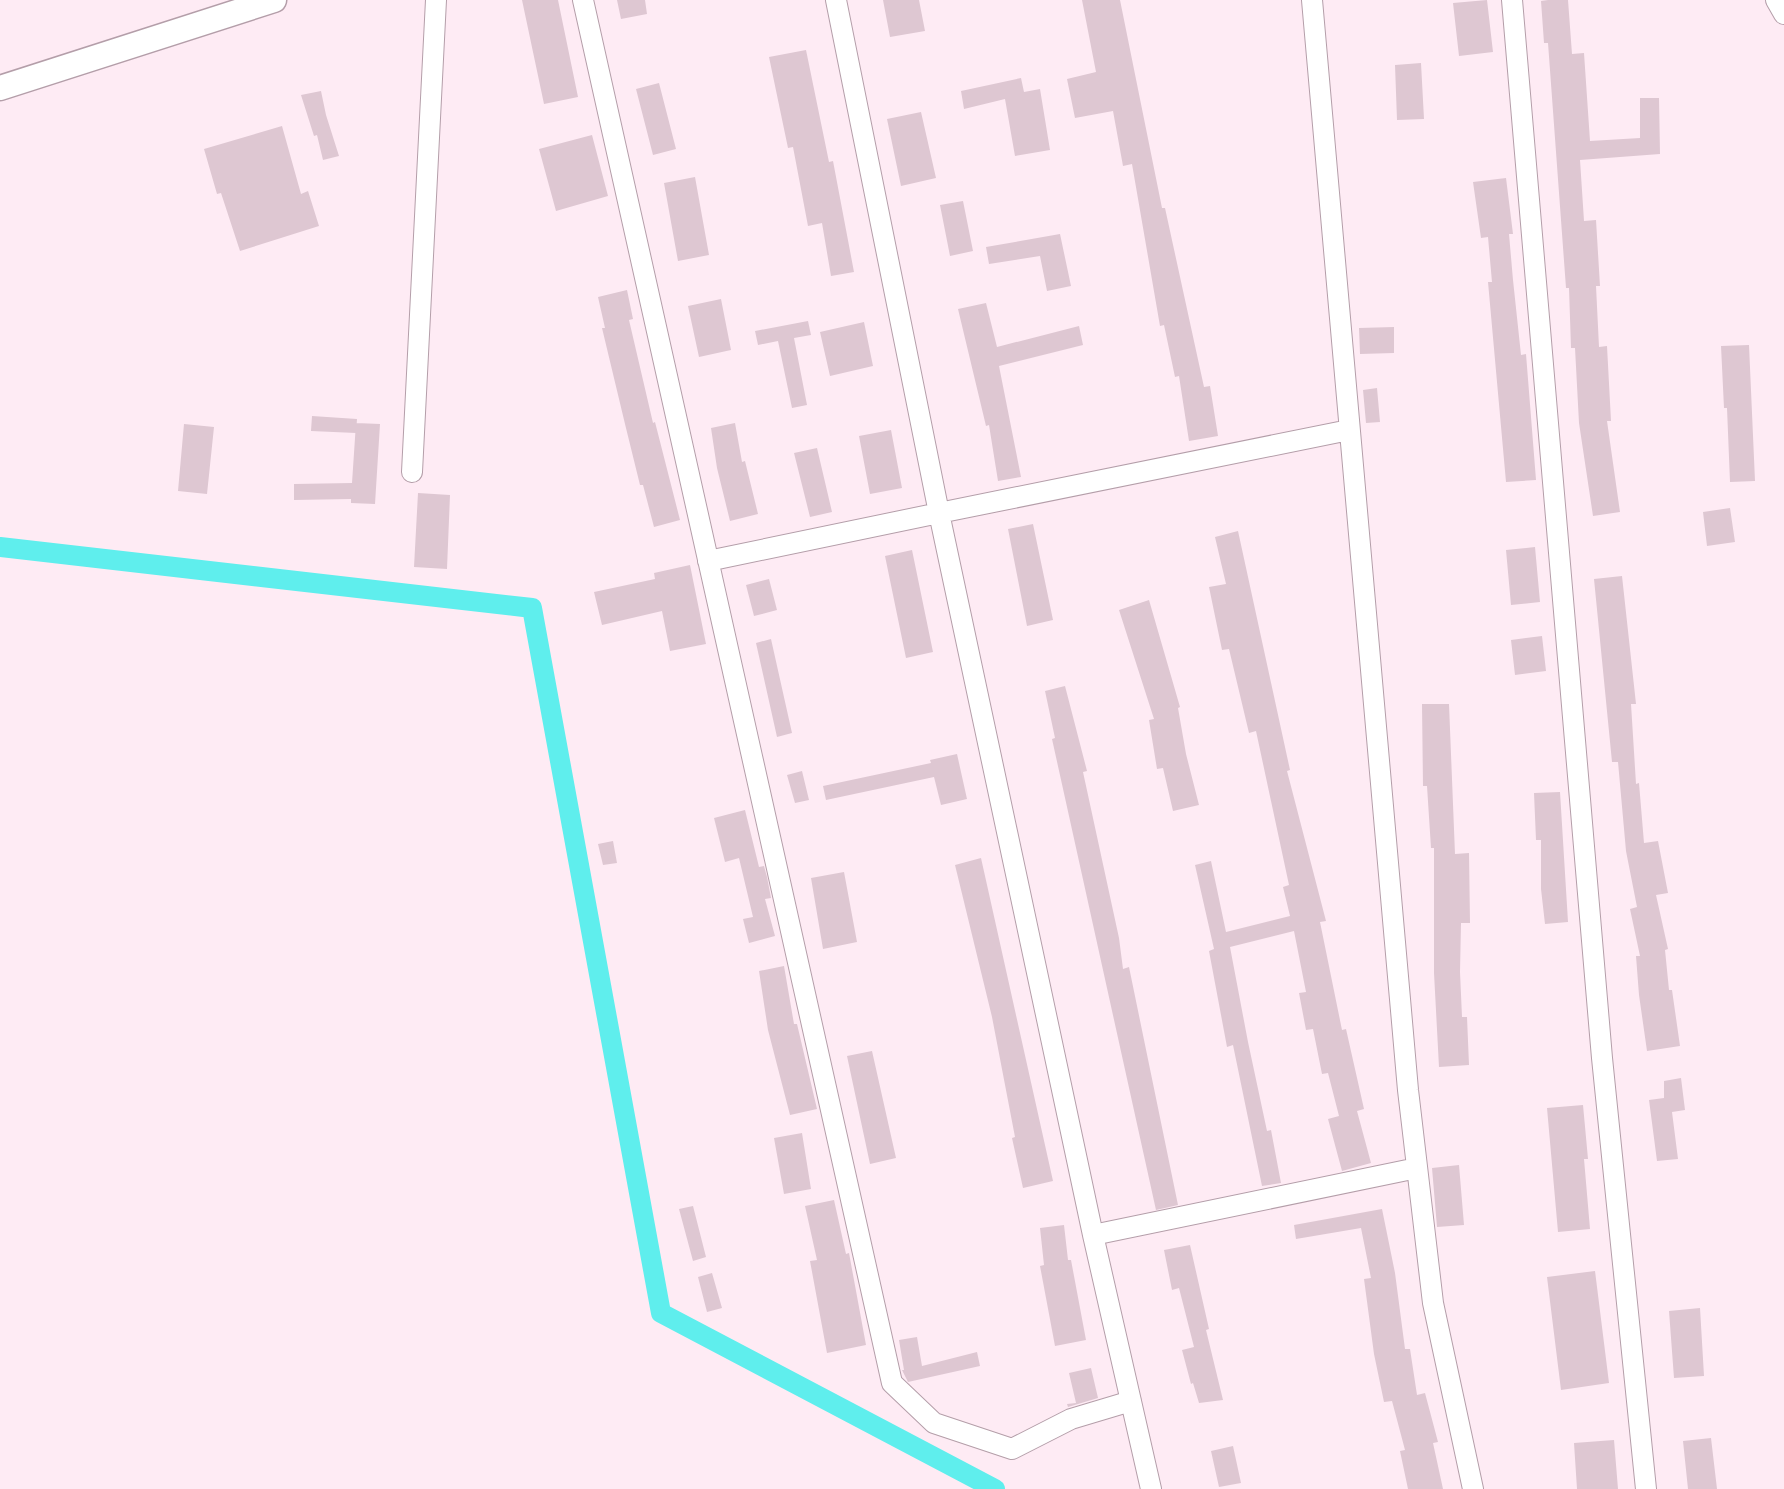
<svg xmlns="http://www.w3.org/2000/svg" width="1784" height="1489" viewBox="0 0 1784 1489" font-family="'Asap Condensed',sans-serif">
  <rect width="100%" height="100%" fill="#feebf4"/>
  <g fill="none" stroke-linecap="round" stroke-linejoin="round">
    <path stroke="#5feeed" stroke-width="20" d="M0 547 532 608 661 1313 995 1489"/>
  </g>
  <path fill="#dec7d2" d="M522 0H558L578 97 544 104Z
    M617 0H645L647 14 621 19Z
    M883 0H919L925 31 890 37Z
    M1082 0H1120L1162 208H1165L1204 387 1210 386 1218 436 1189 441 1179 376 1175 377 1164 325 1160 326 1132 164 1123 166 1113 111 1075 118 1067 79 1096 72Z
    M1487 0 1493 52 1459 56 1453 3Z
    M1548 0H1568L1572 54 1584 53 1590 141 1640 138V98H1659L1660 154 1580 160 1584 221 1596 220 1600 286H1596L1599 347 1607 346 1611 421H1607L1620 512 1593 516 1579 423 1575 348H1571L1569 288H1566L1548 43H1544L1541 1Z
    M806 50 829 162 833 161 854 272 831 276 822 223 808 226 793 147 788 148 769 57Z
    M1421 63 1424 119 1397 120 1395 65Z
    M1021 78 1024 92 1040 89 1050 150 1015 156 1005 99 964 109 961 91Z
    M659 83 676 149 653 155 636 89Z
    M321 91 326 115 339 156 323 160 317 135 314 136 301 95Z
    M921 112 936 178 901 186 887 119Z
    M282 126 301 194 308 191 319 226 240 251 221 193 217 194 204 149Z
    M592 135 608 196 556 211 539 149Z
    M695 177 709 255 678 261 664 183Z
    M1506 178 1513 234H1509L1513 280 1521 355 1526 354 1536 480 1506 482 1488 282H1492L1488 237 1481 238 1473 182Z
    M963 201 973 251 950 256 940 205Z
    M1060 234 1071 286 1047 291 1040 256 989 264 986 247Z
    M627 290 633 319 629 320 653 423 655 422 680 520 654 527 643 485H640L625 424 602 328H605L598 297Z
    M721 299 731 350 699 357 688 306Z
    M986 303 997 347 1079 326 1083 345 999 366 1021 477 998 481 989 425 986 426 958 309Z
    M808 321 811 335 794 338 807 405 792 408 778 341 758 345 755 331Z
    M864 322 873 366 830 376 820 332Z
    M1394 327V353L1360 354 1359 328Z
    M1749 345 1755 481 1730 482 1727 408H1724L1721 346Z
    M1377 388 1380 422 1366 423 1363 390Z
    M312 416 357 419 356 433 311 431Z
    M356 423 380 424 375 504 351 503V499L294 500V484L352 483Z
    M735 423 742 462 745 461 758 514 730 521 717 468 711 428Z
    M184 424 214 427 207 494 178 491Z
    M891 430 902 488 870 494 859 436Z
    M817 448 832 512 810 517 794 453Z
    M418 493 450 495 447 569 414 567Z
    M1730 508 1735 542 1707 546 1703 512Z
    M1033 524 1053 620 1027 626 1008 529Z
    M1238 531 1290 770 1287 771 1326 921 1320 922 1342 1030 1346 1029 1364 1109 1357 1111 1371 1163 1342 1171 1328 1119 1339 1116 1328 1073 1322 1074 1313 1029 1306 1030 1299 993 1306 992 1294 931 1230 947 1248 1042 1267 1131 1271 1130 1281 1183 1262 1186 1233 1045 1227 1047 1209 951 1214 949 1195 865 1211 861 1226 932 1290 916 1283 887 1289 885 1256 731 1249 733 1229 649 1222 650 1209 587 1226 584 1215 537Z
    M1535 547 1540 602 1511 605 1506 550Z
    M912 550 933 652 906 658 885 556Z
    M690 565 706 644 670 651 662 611 602 625 594 592 655 579 654 573Z
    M1622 576 1636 704H1631L1636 784 1639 783 1644 843 1658 841 1668 893 1656 895 1668 949 1665 950 1669 990H1672L1680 1046 1647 1051 1639 995 1636 956H1640L1630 909 1637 907 1626 851 1618 762H1612L1594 579Z
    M769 579 777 610 754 616 746 585Z
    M1149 600 1180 707 1178 708 1186 754 1199 805 1173 811 1163 768 1157 769 1149 720 1154 719 1119 610Z
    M1542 636 1546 671 1515 675 1511 640Z
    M771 639 792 733 777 737 756 643Z
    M1065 686 1087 771 1083 772 1119 938 1123 969 1129 967 1178 1205 1156 1210 1052 739 1055 738 1045 691Z
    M1422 704H1449L1455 854 1469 853 1470 923H1461L1460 972 1462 1017H1467L1469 1065 1439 1067 1434 973V848H1431L1427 786H1423Z
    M957 754 967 799 941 805 934 777 826 800 823 786 931 763 930 760Z
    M802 771 809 800 795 803 787 775Z
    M1560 792 1568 922 1545 924 1541 889V840H1536L1534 793Z
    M745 810 759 867 764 866 767 877 771 898 765 899 775 936 749 943 743 919 753 917 739 858 725 862 714 818Z
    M613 841 617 863 603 865 598 844Z
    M981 858 1053 1181 1023 1188 1012 1138 1015 1137 992 1017 955 865Z
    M844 872 857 942 823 949 811 878Z
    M784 966 794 1024H797L817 1109 790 1115 768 1030 759 971Z
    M872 1051 896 1158 870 1164 847 1056Z
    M1681 1078 1685 1110 1672 1112 1678 1159 1657 1161 1649 1100 1664 1098V1081Z
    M1583 1105 1588 1159H1584L1590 1229 1558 1232 1547 1108Z
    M802 1133 811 1189 784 1194 774 1138Z
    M1459 1165 1464 1225 1437 1227 1432 1168Z
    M834 1200 846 1254 849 1253 866 1345 827 1353 810 1261 817 1260 805 1206Z
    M693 1206 706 1257 693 1261 679 1209Z
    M1382 1209 1395 1273 1405 1349H1410L1417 1395 1425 1393 1438 1442 1433 1443 1443 1489H1408L1400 1451 1405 1450 1392 1401 1384 1402 1374 1354 1364 1279 1371 1278 1361 1228 1296 1239 1294 1225Z
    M1064 1225 1068 1260H1071L1086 1340 1055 1346 1040 1266 1044 1265 1040 1228Z
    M1190 1245 1209 1329 1206 1330 1223 1400 1199 1403 1193 1383 1191 1384 1182 1350 1194 1347 1179 1288 1172 1290 1164 1250Z
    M1595 1271 1609 1383 1561 1390 1547 1277Z
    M712 1273 722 1308 707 1312 698 1277Z
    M1700 1308 1704 1376 1674 1378 1669 1311Z
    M917 1337 922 1366 977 1352 980 1366 908 1382 902 1370H904L899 1340Z
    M1091 1368 1098 1398 1068 1407 1067 1404 1076 1403 1069 1373Z
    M1711 1438 1717 1489H1688L1683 1441Z
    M1614 1440 1618 1489H1577L1574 1443Z
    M1233 1446 1241 1483 1219 1487 1211 1451Z"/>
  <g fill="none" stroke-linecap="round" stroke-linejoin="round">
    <g stroke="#b49ea9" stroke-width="22">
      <path id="minor" d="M583 0 892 1383 934 1423 1012 1449 1071 1419 1131 1401
        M1312 0 1408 1090 1433 1303 1473 1489
        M1512 0 1602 1058 1646 1489
        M1776 0 1784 14
        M412 472 436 0
        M708 561 939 513 836 0
        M1093 1235 939 513 1349 430
        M1151 1489 1093 1235 1417 1168"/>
    </g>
    <g stroke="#b49ea9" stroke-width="27">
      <path id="tertiary" d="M0 88 274 0"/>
    </g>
    <use href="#minor" stroke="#fff" stroke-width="20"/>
    <use href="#tertiary" stroke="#fff" stroke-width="24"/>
  </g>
</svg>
